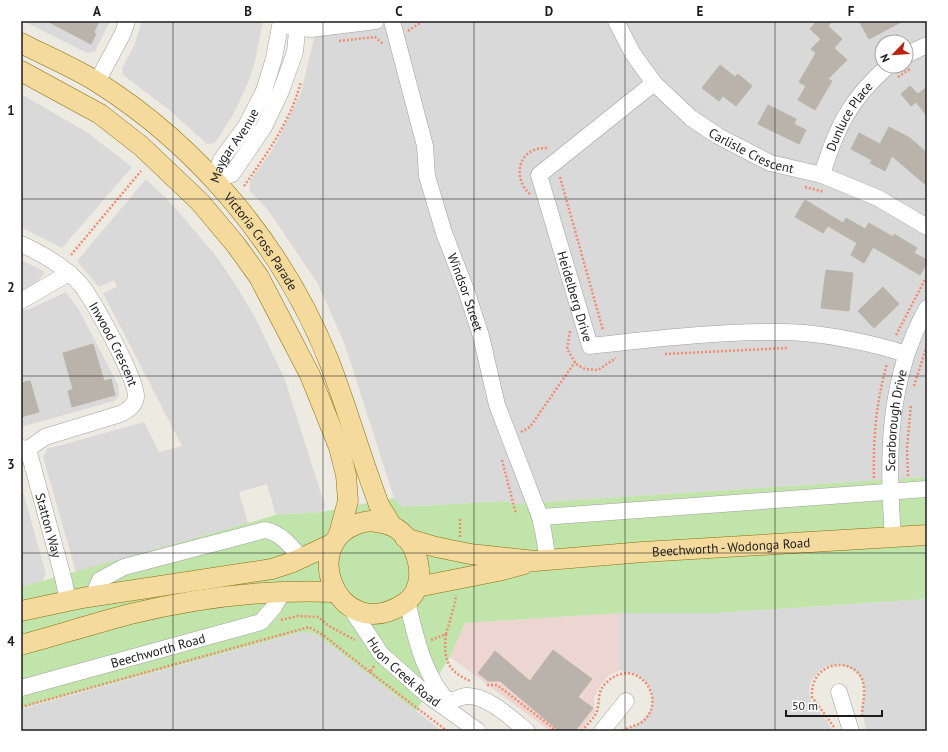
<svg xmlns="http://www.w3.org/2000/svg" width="948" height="752" viewBox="0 0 948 752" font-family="'PT Sans',sans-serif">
  <rect width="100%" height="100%" fill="#edeae2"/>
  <path fill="#dad9d9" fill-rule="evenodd" d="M23 21H110L95 51 87 53Z
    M142 21H263L255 61 249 80 234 113 215 143 207 144 168 109 123 75 122 68 134 46Z
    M318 21H927V477L514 504 504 501 402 507 394 498 345 345 318 284 268 210 249 190 250 181 273 149 301 93ZM882 42H906V66H882Z
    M21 94 88 133 132 167 62 248 21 227Z
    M146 179 171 203 216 256 237 287 256 319 285 380 325 506 321 512 276 515 267 484 239 492 248 523 76 572 43 457 47 449 144 422 159 452 182 446 103 293 117 287 114 280 99 287 77 261Z
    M21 260 45 272 33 287 21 291Z
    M66 292 79 310 118 385 119 396 114 401 21 427V311L32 308Z
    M21 485 46 574 42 582 21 587Z
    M927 599V731H866L862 709 865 693 864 685 857 672 841 664 826 666 820 670 812 679 810 685 809 692 812 705 827 721 832 731H623L636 725 647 716 652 707V696L649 686 640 676 620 670V613H717Z
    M301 632 316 634 442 731H21V709Z"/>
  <path fill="#edd6d2" d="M620 613V670L608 676 600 686 594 698 595 712 580 731H550L450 657 465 623Z"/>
  <path fill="#c0e4aa" d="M927 477V599L717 613H620L465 623 450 657 416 711 316 634 301 632 21 708V587L276 515 321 512 394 498 402 507 504 501 514 504Z"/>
  <path fill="#b9b3ac" stroke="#bdb3a6" d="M47 21H99L94 32 96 34 91 44Z
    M817 21H833L828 26 842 39 834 48 847 60 828 79 832 81 815 110 798 100 806 86 799 82 816 53 811 49 821 39 810 29Z
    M859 21H903L869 39Z
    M720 65 735 77 738 74 752 86 736 106 723 96 719 101 702 88Z
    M910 86 918 94 927 87V116L916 102 911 106 901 94Z
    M768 105 796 119 794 124 806 130 799 144 758 124Z
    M889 127 910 138 927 153V186L892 156 885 171 870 163 872 160 851 149 859 133 880 144Z
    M805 200 843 223 846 218 865 229 869 223 893 237 894 234 917 248 914 253 927 260V263L920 275 873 247 864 263 851 255 857 243 828 226 823 233 795 217Z
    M826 270 853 273 849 311 821 308Z
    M883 287 899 304 874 328 858 311Z
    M93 344 104 381 111 379 115 395 72 407 68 391 73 389 63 353Z
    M30 381 39 412 21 417V383Z
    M553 650 592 679 578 697 593 708 575 731H559L500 681H488L478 673 495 651 530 681Z"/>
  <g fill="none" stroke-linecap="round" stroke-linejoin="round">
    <g stroke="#a0a0a0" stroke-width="17">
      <g id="minor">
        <path id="s1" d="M392 21 425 146 427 176 444 233 466 290 481 336 497 405 535 504C544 522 544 541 548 560"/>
        <path id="s2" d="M616 21 633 54 654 83 691 118 718 136 770 163 822 175 878 198 927 227"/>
        <path d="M288 26 311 29 376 21"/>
        <path d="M906 55 927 45"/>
        <path d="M97 82 123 33 127 21"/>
        <path id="s3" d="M654 83 539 175 590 346C654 339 719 331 784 332 818 332 873 343 906 354"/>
        <path id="s4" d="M822 175C836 128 850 99 888 66"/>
        <path d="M214 181 232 174 264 127 281 91 295 52 298 21"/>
        <path id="s5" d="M214 181 221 160 246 126 264 91 274 58 281 21"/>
        <path id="s6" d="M21 244C43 254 65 266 81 285 93 300 138 381 136 397 135 406 127 411 120 414L45 437 28 449 21 448"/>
        <path d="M21 301 69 273"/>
        <path id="s7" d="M28 449 63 577 68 601"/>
        <path d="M542 517 927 489"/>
        <path id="s8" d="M893 537C887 458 887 380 927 308"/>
        <path d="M93 596 100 580 124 567 265 530C281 533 291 546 301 558"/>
        <path d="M407 601C416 638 423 675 450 704"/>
        <path id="s9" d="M350 607 381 654 426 694 478 731"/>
        <path id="s10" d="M21 688 261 622 274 607 282 593"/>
        <path d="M839 692 851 731"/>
        <path d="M448 702C454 700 460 697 466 696 486 694 512 719 527 731"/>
        <path d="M602 731 626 701"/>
      </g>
    </g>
    <g stroke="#8a6f09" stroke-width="21">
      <g id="major">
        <path id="s11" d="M21 43C46 56 73 67 97 82 200 147 284 248 329 361 347 408 361 457 379 505L392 526"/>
        <path d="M21 71 100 114 141 146 200 202 236 245 259 277 310 375 339 447 346 475 348 501 339 534"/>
        <path d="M371 521C378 523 386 523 392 526 418 538 431 585 405 603 335 650 292 530 371 521Z"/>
        <path id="s12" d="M405 538 436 547 470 554 535 561 643 552 927 535"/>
        <path d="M417 587 498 571 524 564"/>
        <path d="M21 611 82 598 272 569 293 562 334 543"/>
        <path d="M21 645C57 635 93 624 130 614 196 598 267 589 335 592"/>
      </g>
    </g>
    <path stroke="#f08c70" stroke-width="2.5" stroke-dasharray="2 2" stroke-linecap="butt" d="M408 31 423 21
      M339 41 375 37 383 44
      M898 77 910 69
      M560 177 603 330
      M244 186C267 154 291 120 301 82
      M805 187 824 192
      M530 194C516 182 515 158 534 150 539 148 544 148 549 148
      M71 255 141 171
      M570 331 567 349 576 364 585 369 598 370 616 358
      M896 335 927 276
      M665 354 787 348
      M914 386 927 345
      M521 432 530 427 575 362
      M502 460 516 514
      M908 476 907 448 911 405
      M874 478C873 439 876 402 887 364
      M460 537V517
      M281 620 298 616 318 617 329 626 355 640
      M446 634C443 658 447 672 471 681
      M431 640 446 634 455 603 456 595
      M370 672 447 731
      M487 685H497L557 731
      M21 707 309 627 323 635 370 672 374 666
      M834 727 812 697C810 659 856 656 863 682 866 693 862 705 862 716
      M582 731C586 725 595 718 597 711 600 701 597 691 606 683 636 653 670 700 642 722 636 726 628 727 622 731"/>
    <use href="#minor" stroke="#fff" stroke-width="16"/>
    <use href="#major" stroke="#f5da9e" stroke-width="20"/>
  </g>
  <path fill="none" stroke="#1c1c1c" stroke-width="1" stroke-opacity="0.55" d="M173 21V731M323 21V731M474 21V731M625 21V731M775 21V731M21 199H927M21 376H927M21 553H927"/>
  <g text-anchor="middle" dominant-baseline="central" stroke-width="3.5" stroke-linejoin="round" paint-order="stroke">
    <g font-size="13" fill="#1c1c1c" stroke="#fff">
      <text stroke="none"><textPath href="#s4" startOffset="65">Dunluce Place</textPath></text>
      <text stroke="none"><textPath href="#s5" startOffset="41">Maygar Avenue</textPath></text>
      <text stroke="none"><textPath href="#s2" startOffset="193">Carlisle Crescent</textPath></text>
      <text stroke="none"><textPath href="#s11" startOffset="316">Victoria Cross Parade</textPath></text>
      <text stroke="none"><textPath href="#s1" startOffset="282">Windsor Street</textPath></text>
      <text stroke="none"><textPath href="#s3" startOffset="274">Heidelberg Drive</textPath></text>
      <text stroke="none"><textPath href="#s6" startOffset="141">Inwood Crescent</textPath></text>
      <text stroke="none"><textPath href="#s8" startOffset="117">Scarborough Drive</textPath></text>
      <text stroke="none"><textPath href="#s7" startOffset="79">Statton Way</textPath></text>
      <text stroke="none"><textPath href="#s12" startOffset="329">Beechworth - Wodonga Road</textPath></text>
      <text stroke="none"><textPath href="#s10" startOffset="142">Beechworth Road</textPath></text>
      <text stroke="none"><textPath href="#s9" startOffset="85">Huon Creek Road</textPath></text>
    </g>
  </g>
  <rect width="948" height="752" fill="none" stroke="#ffffff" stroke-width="44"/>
  <g transform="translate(894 54) rotate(245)"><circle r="19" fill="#ffffff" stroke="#a4a4a4"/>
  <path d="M0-3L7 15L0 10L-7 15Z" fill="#bb210d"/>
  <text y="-6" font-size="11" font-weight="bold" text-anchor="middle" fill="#1c1c1c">N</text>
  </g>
  <path d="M786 710v6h96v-6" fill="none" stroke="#1c1c1c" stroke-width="2"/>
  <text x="792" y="710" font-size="12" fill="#1c1c1c" stroke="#ffffff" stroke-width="3" paint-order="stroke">50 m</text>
  <rect x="22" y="22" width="904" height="708" fill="none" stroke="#1c1c1c" stroke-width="1.5"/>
  <g font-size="13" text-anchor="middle" font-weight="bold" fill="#1c1c1c">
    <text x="97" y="16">A</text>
    <text x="248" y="16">B</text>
    <text x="399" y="16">C</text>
    <text x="549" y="16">D</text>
    <text x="700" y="16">E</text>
    <text x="851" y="16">F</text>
    <text x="11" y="115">1</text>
    <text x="11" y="292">2</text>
    <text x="11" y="469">3</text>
    <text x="11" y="646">4</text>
  </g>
</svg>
